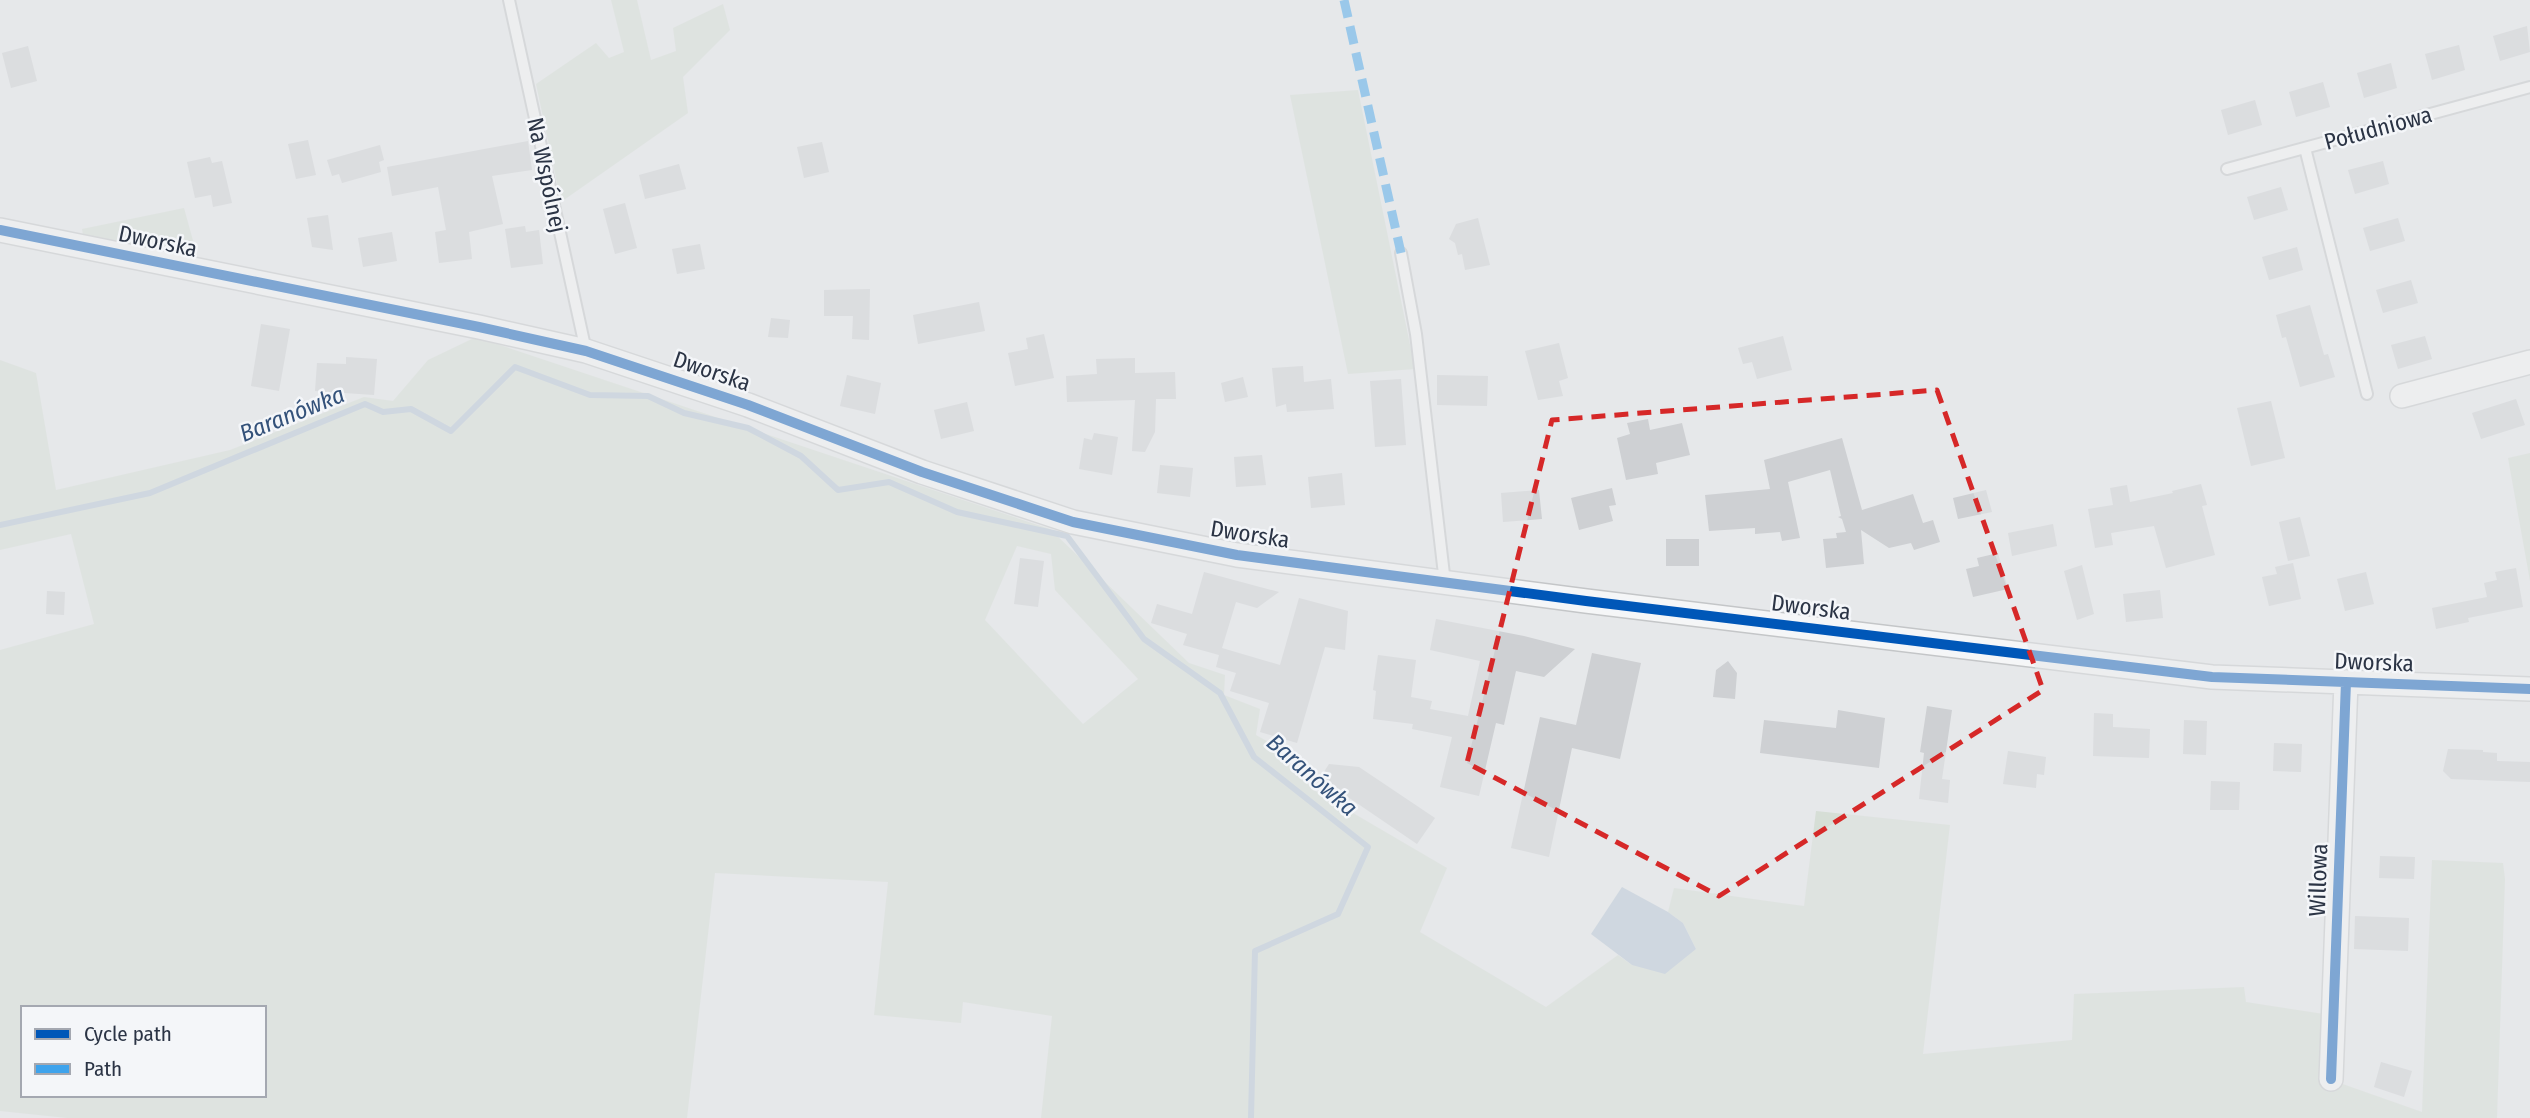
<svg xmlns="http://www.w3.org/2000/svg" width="2530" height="1118" viewBox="0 0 2530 1118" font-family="'Fira Sans Condensed',sans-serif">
  <rect width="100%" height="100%" fill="#e6e8ea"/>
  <path fill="#d6ded6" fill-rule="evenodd" d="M611 0H637L651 60 676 51 673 28 723 4 730 30 683 77 688 113 561 202 536 84 596 43 609 58 624 52Z
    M1358 90 1415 369 1348 374 1290 95Z
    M184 208 197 255 83 235 82 229Z
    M476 337 1050 529 1189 663 1225 675 1224 695 1260 709 1256 735 1279 748 1312 789 1447 868 1420 932 1546 1007 1618 955 1632 965 1696 949 1683 923 1668 912 1674 888 1804 906 1816 811 1950 825 1923 1054 2072 1040 2074 994 2244 987 2246 1002 2324 1014 2337 1082 2422 1112 2432 860 2503 863 2505 879 2497 1118H1041L1052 1016 963 1002 961 1023 874 1015 888 882 715 873 687 1118H67L0 1111V650L94 624 71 534 0 550V360L36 373 56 490 230 450 364 397 393 401 428 360ZM1017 546 1051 554 1055 590 1138 679 1083 724 985 620ZM23 1008H264V1095H23Z
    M2530 453V581L2508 458Z"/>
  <path fill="#b4c4d5" d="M1622 887 1668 912 1683 923 1696 949 1665 974 1632 965 1591 934Z"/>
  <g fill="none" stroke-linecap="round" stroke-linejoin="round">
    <path stroke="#b4c4d5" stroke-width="6" d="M0 525 150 493 365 404 383 412 411 409 451 431 515 367 590 395 648 396 684 413 748 428 801 456 838 490 889 482 957 512 1067 536 1144 639 1220 693 1254 757 1368 847 1338 914 1255 951 1251 1118"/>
  </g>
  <path fill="#ced0d3" d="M2527 26 2530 52 2500 61 2493 36Z
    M2459 45 2465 70 2432 80 2425 54Z
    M28 46 37 81 11 88 2 53Z
    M2391 63 2397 88 2364 98 2357 73Z
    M2323 82 2330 107 2296 117 2289 92Z
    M2255 100 2262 125 2228 135 2221 110Z
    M308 140 316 175 296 179 288 144Z
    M528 141 532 170 492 176 503 224 469 232 472 259 439 263 435 232 446 230 438 187 392 196 387 167Z
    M822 142 829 172 804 178 797 147Z
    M380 145 384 160 379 162 381 172 342 183 339 174 332 176 327 160Z
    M210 157 212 163 222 161 232 203 213 207 211 195 195 198 187 162Z
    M2383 161 2389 184 2355 194 2348 170Z
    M679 164 686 189 645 199 639 175Z
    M2281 187 2288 210 2254 220 2247 197Z
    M625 203 637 248 615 254 603 209Z
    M328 215 333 250 312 247 307 218Z
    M1478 218 1490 265 1465 270 1462 254 1458 255 1455 243 1449 239 1456 224Z
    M2398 218 2405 241 2370 251 2363 228Z
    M525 226 526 232 539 230 543 264 511 268 505 229Z
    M392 232 397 261 363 267 358 238Z
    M700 244 705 269 677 274 672 249Z
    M2297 247 2303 270 2269 280 2262 257Z
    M2411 280 2418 303 2383 313 2376 290Z
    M870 289 869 340 852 339 853 316H824V290Z
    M979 302 985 331 918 344 913 315Z
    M2310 305 2324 355 2328 354 2335 377 2300 387 2286 337 2282 338 2276 315Z
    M771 318 790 320 788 338 768 337Z
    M261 324 290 329 279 391 251 386Z
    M1044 334 1054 378 1015 386 1008 353 1028 349 1026 338Z
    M1783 336 1792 370 1757 379 1752 362 1743 364 1738 348Z
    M2425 336 2432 359 2398 369 2391 345Z
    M1559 343 1568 378 1559 381 1563 396 1538 400 1525 351Z
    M346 357 377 359 374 395 315 391 317 363 346 364Z
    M1135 358V373L1175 372 1176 399H1156L1155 432 1145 452 1132 451 1135 400 1067 402 1066 376 1097 374 1096 359Z
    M1303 366 1304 382 1331 379 1334 409 1287 412 1286 404 1276 407 1272 368Z
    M847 375 881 383 875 414 840 406Z
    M1437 375 1488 376 1487 406 1437 405Z
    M1243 377 1248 397 1225 402 1221 383Z
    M1401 379 1406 445 1375 447 1370 381Z
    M2516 399 2525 425 2481 439 2472 413Z
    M2271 401 2285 458 2251 466 2237 408Z
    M967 402 974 431 941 439 934 410Z
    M1648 419 1650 430 1682 423 1690 455 1656 463 1658 474 1626 480 1617 438 1630 434 1627 423Z
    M1094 433 1118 437 1112 475 1079 469 1084 438 1092 440Z
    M1842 438 1862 510 1913 494 1923 523 1933 520 1940 542 1914 550 1911 543 1889 548 1861 530 1864 564 1826 568 1823 539 1837 538 1836 533 1846 532 1842 519 1838 517 1841 516 1830 470 1788 482 1800 538 1782 541 1780 532 1755 534V528L1709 531 1705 495 1770 489 1764 460Z
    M1262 455 1266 485 1236 487 1234 457Z
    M1160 465 1193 468 1190 497 1157 493Z
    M1342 473 1345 505 1311 508 1308 477Z
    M2201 484 2207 505 2202 506 2215 555 2166 568 2154 526 2111 533 2113 545 2095 548 2088 509 2113 505 2110 488 2127 485 2130 502 2173 493 2172 491Z
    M1612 488 1616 505 1609 506 1613 521 1579 530 1571 498Z
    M1539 490 1542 519 1503 522 1501 493Z
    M1986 490 1992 512 1958 519 1953 498Z
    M2300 517 2310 556 2288 561 2279 522Z
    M2053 524 2057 546 2012 556 2008 533Z
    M1666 539H1699V566H1666Z
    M1998 553 2008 589 1973 597 1966 569 1979 566 1977 558Z
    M1020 558 1044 561 1038 607 1014 604Z
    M2293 563 2301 599 2269 606 2262 577 2277 574 2275 567Z
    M2082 565 2094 614 2077 620 2064 571Z
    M2516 568 2523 607 2468 618 2469 622 2436 629 2432 608 2487 597 2484 583 2497 580 2495 572Z
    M1204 572 1279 592 1257 608 1236 602 1222 648 1280 665 1299 598 1348 611 1345 650 1325 647 1297 743 1260 732 1269 703 1230 691 1236 673 1216 667 1219 655 1183 645 1187 634 1151 623 1157 604 1192 614Z
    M2366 572 2374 604 2345 611 2337 579Z
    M2160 590 2163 618 2126 622 2123 594Z
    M47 591 65 592 64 615 46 614Z
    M1436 619 1524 636 1575 649 1544 677 1516 671 1504 725 1496 723 1479 796 1440 787 1452 737 1412 729 1413 724 1373 719 1376 691 1373 690 1378 655 1416 660 1411 697 1432 701 1430 709 1468 716 1480 661 1430 650Z
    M1592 653 1641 663 1620 759 1572 748 1549 857 1511 848 1540 717 1576 725Z
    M1728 661 1737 673 1735 699 1713 697 1716 670Z
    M1927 706 1952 710 1942 779 1950 780 1948 803 1919 799 1924 753 1920 752Z
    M1838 710 1885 718 1879 768 1760 753 1764 720 1836 728Z
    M2094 713 2113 714V727L2150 729 2149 758 2093 756Z
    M2184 720 2207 721 2206 755 2183 754Z
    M2274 743 2302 744 2301 772 2273 771Z
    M2448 749 2483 750V752L2497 753V761L2530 762V782L2451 779 2443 771Z
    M2008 751 2046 757 2044 775 2037 774 2036 788 2003 784Z
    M1329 764 1359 767 1435 818 1417 844 1320 778Z
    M2211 781 2240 782 2239 810H2210Z
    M2380 856 2415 857 2414 879 2379 878Z
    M2355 916 2409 918 2408 951 2354 949Z
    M2381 1062 2412 1071 2404 1097 2374 1087Z"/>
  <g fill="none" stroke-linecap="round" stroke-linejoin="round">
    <g stroke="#c4c6c8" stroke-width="14">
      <path id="lane" d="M509 0 586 351
        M2305 148 2367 394
        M2227 169 2530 87
        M1401 253 1416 334 1445 583"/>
    </g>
    <g stroke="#c4c6c8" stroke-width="26">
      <path id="street" d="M0 230 479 327 586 351 748 405 922 472 1073 522 1237 555 1586 601 2212 677 2530 689
        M2402 396 2530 362
        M2331 1079 2346 682"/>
    </g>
    <use href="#lane" stroke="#f5f6f7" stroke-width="10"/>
    <use href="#street" stroke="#f5f6f7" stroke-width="23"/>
    <path stroke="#3ea3ec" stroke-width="9" stroke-dasharray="18 9" stroke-linecap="butt" d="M1344 0 1401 253"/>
    <g stroke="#f4f6f9" stroke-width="15">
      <path id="cycleway" d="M0 230 479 327 586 351 748 405 922 472 1073 522 1237 555 1586 601 2212 677 2530 689
        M2331 1079 2346 682"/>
    </g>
    <use href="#cycleway" stroke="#0057b8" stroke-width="10"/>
  </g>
  <path d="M0 0H2530V1118H0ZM1937 390 2043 690 1719 896 1467 763 1552 420Z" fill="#e6e8ea" fill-opacity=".55" fill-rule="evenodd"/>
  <path fill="none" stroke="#d62828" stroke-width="5" stroke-dasharray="14 9" stroke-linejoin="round" d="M1937 390 2043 690 1719 896 1467 763 1552 420Z"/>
  <g text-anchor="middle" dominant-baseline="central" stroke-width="5" stroke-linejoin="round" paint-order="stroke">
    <g font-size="23" fill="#2b3445" stroke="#f4f6f9">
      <text transform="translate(2378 128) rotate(-15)">Południowa</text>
      <text transform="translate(547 175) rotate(78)">Na Wspólnej</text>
      <text transform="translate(158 241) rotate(12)">Dworska</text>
      <text transform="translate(712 371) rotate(19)">Dworska</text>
      <text transform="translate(1250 534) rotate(9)">Dworska</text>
      <text transform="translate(1811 607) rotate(7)">Dworska</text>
      <text transform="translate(2374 662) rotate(2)">Dworska</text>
      <text transform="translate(2318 880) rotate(-88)">Willowa</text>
    </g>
    <g font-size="24" font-style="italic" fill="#34527a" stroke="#f4f6f9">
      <text transform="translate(292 414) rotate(-22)">Baranówka</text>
      <text transform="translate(1312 775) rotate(41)">Baranówka</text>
    </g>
  </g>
  <rect x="21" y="1006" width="245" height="91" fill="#f4f6f9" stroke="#a4a8b1" stroke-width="2"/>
  <rect x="35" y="1029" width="35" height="10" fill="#0057b8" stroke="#a4a8b1" stroke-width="2"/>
  <text x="84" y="1041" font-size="21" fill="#2b3445">Cycle path</text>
  <rect x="35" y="1064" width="35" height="10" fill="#3ea3ec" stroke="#a4a8b1" stroke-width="2"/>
  <text x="84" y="1076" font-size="21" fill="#2b3445">Path</text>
</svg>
